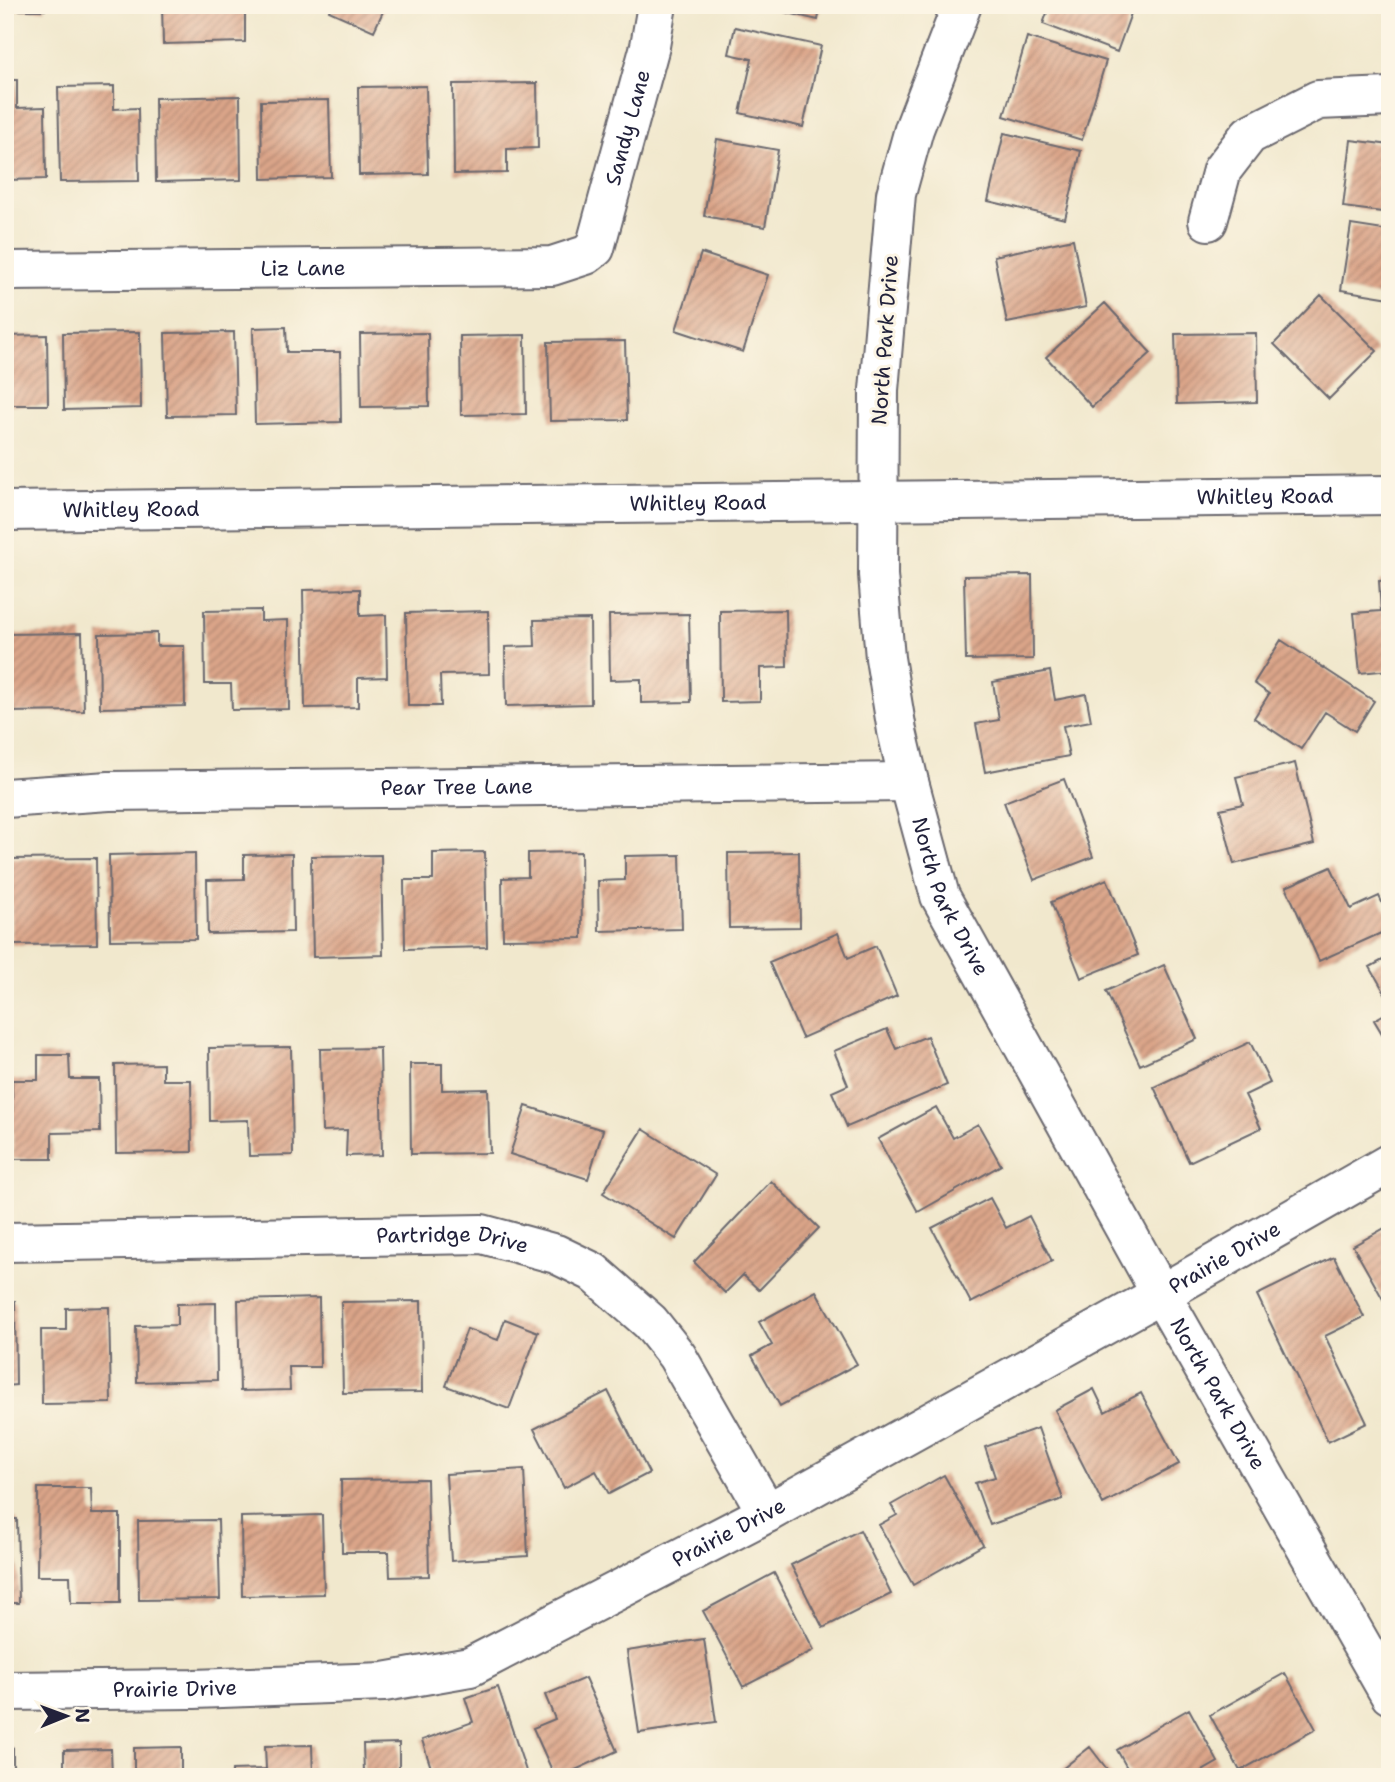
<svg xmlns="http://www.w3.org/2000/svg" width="1395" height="1782" viewBox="0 0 1395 1782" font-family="'Shantell Sans',sans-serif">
  <defs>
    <pattern id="building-hatch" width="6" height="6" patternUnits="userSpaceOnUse" patternTransform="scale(1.75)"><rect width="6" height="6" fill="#dba589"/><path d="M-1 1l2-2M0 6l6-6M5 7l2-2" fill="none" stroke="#b18671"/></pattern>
  </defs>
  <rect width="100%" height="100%" fill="#fcf5e5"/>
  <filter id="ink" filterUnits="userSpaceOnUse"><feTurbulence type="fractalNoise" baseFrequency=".0143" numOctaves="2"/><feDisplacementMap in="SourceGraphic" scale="14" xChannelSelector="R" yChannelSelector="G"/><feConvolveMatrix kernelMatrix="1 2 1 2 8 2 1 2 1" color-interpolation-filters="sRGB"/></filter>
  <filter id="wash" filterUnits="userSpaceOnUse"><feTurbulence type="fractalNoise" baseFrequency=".00686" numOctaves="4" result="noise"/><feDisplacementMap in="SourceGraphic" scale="28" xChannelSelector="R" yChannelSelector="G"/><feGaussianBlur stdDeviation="1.57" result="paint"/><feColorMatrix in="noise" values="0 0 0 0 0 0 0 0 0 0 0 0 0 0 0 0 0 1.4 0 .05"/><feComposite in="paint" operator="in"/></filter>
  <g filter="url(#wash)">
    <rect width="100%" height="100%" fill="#f1e8cd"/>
    <g id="blocks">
      <path fill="url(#building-hatch)" d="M5 5H45V10H5Z
        M162 5H245V42L163 44Z
        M331 5H386L374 31 329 11Z
        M754 5H821L818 20Z
        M1050 5H1134L1117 52 1043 24Z
        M735 27 821 46 803 127 740 113 752 59 729 54Z
        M1027 37 1106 61 1082 140 1004 116Z
        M5 80H17V108L45 107 46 179 5 180Z
        M537 83 538 148 507 149V173L454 174 453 84Z
        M114 86V109L138 108 139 181 60 182 58 87Z
        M426 86 428 174 359 175 358 87Z
        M240 96 241 180 156 182 155 98Z
        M329 100 331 177 262 179 261 101Z
        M1004 133 1081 151 1065 219 988 201Z
        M717 139 778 150 765 227 704 216Z
        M1351 140 1390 145V213L1343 207Z
        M1351 225 1390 231V298L1341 290Z
        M1073 239 1086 307 1007 323 994 256Z
        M701 253 768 275 743 352 676 330Z
        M1321 295 1377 351 1329 399 1274 344Z
        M1105 303 1151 353 1092 407 1046 357Z
        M286 327 287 352H340L341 422 255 424 253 328Z
        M140 332 141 408 64 410 63 333Z
        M234 332 236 415 167 416 165 333Z
        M428 333 429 406 361 407 360 334Z
        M1256 333 1257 402 1177 404 1175 334Z
        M47 335 48 405H5V336Z
        M525 335 526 414 461 415 460 336Z
        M625 341 627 420 550 421 548 342Z
        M1032 575 1033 659 966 660 964 576Z
        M1390 580V670L1360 673 1354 613 1381 611 1379 581Z
        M360 589V616L386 615 387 677 358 678V707L305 708 303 590Z
        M261 610V621L288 620 289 709 232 710 231 684H205L204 611Z
        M786 610 787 667 760 668V701L721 702 720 611Z
        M488 611 489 674 440 675 441 706H408L406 613Z
        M689 614 691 702 641 703V679L610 680 609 615Z
        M590 619 591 704 506 706 505 647 535 646 534 620Z
        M82 633 84 711 5 712V634Z
        M157 633V646H184L185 706 100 708 99 634Z
        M1281 640 1374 701 1355 731 1325 712 1301 749 1254 718 1269 694 1254 683Z
        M1050 671 1055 700 1086 694 1091 721 1063 726 1069 756 985 772 976 724 999 720 993 682Z
        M1295 763 1314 844 1234 864 1220 809 1243 804 1236 777Z
        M1064 779 1093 857 1034 880 1004 802Z
        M485 852 487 947 405 949 404 880H433V853Z
        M581 852 582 938 503 939 502 878 528 877V853Z
        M799 852 800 927 729 928 728 853Z
        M195 853 196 939 110 940 109 855Z
        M292 854 293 932 208 934 207 880 244 879V855Z
        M381 855 383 955 313 957 311 856Z
        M680 855 682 929 599 931 598 881 625 880V856Z
        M96 858 97 944 12 945 10 859Z
        M1331 867 1351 909 1379 896 1390 919V929L1319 961 1286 887Z
        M1107 879 1138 955 1081 978 1051 902Z
        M838 933 848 958 876 946 897 996 802 1038 769 962Z
        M1390 956V1002L1370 967Z
        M1164 965 1197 1039 1140 1065 1106 991Z
        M1390 1011V1047L1374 1020Z
        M887 1029 896 1049 927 1036 947 1085 847 1127 832 1092 848 1085 834 1051Z
        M1250 1042 1270 1083 1245 1095 1261 1128 1189 1162 1154 1087Z
        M291 1047 293 1155 249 1156 248 1120 210 1121 209 1048Z
        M380 1048 382 1155 346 1156 347 1130 322 1131 320 1049Z
        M38 1055H69L70 1079H99L100 1132 52 1133V1159H13L12 1080H38Z
        M163 1064V1080H191L192 1152 116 1153 115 1065Z
        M410 1064H442V1090L488 1089 490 1153 411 1154Z
        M526 1106 603 1130 588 1179 510 1154Z
        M936 1107 953 1138 978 1124 1001 1165 918 1212 878 1139Z
        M643 1129 716 1175 676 1239 603 1193Z
        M771 1181 819 1228 759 1290 743 1275 725 1293 694 1262Z
        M990 1198 1006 1228 1029 1216 1052 1261 971 1303 932 1228Z
        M1390 1225V1298L1384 1301 1353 1246Z
        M1334 1257 1364 1317 1325 1336 1367 1423 1328 1442 1257 1295Z
        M816 1291 857 1364 780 1406 752 1356 772 1345 759 1322Z
        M319 1298 320 1367H289L290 1390 240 1391 238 1300Z
        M5 1301H15L16 1385 5 1386Z
        M421 1301 422 1392 343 1393 341 1302Z
        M216 1303 217 1380 137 1382 136 1326 177 1325V1304Z
        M109 1307 111 1403 42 1404 41 1330H66V1308Z
        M505 1319 538 1332 509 1409 446 1386 467 1329 498 1340Z
        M1094 1389 1105 1412 1141 1393 1179 1464 1103 1504 1055 1410Z
        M608 1391 649 1473 609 1494 596 1471 564 1488 534 1429Z
        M1038 1428 1063 1499 990 1525 975 1483 995 1477 985 1447Z
        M524 1469 528 1556 451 1561 446 1474Z
        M944 1475 983 1545 913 1585 879 1525 897 1515 891 1505Z
        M427 1479 429 1576 390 1577 389 1552H342L341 1480Z
        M38 1488H91L92 1514H120V1603H71L70 1576H37Z
        M322 1515 324 1594 242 1596 241 1517Z
        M5 1519H17L19 1603H5Z
        M218 1520 220 1599 139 1600 138 1521Z
        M860 1530 891 1594 823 1628 791 1565Z
        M774 1573 814 1650 743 1687 703 1611Z
        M704 1639 716 1722 639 1733 627 1651Z
        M1285 1673 1316 1729 1240 1771 1210 1715Z
        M585 1678 617 1751 560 1777H555L533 1728 555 1719 545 1695Z
        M498 1687 528 1777H434L422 1740 473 1722 465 1698Z
        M1189 1709 1218 1762 1192 1777H1132L1117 1750Z
        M399 1743V1777H340V1772H364L363 1744Z
        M312 1745 313 1777H232V1770L266 1769 265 1746Z
        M181 1747V1772H212V1777H134V1748Z
        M1090 1747 1113 1777H1052Z
        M13 1748V1777H5V1749Z
        M111 1749 112 1777H64V1750Z"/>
    </g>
  </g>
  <g filter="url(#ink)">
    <use href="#blocks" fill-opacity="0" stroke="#6a676e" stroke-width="2"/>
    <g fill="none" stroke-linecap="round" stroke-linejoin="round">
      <g stroke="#6a676e" stroke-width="42">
        <g id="minor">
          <path id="s1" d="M962 5 914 129 896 194 879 390 878 575 885 658 897 731 909 782 940 896 1161 1294 1390 1695"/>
          <path d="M1208 221 1222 170 1249 135 1318 100 1390 97"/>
          <path id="s2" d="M5 271 552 266 586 255 595 248 650 46 657 5"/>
          <path id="s3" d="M5 511 1390 495"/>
          <path id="s4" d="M5 798 109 791 909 782"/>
          <path id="s5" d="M5 1242 482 1234 556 1254 593 1272 650 1322 677 1356 767 1513"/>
          <path id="s6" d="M5 1691 194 1689 384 1682 470 1667 767 1513 1161 1294 1390 1163"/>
        </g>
      </g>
      <use href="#minor" stroke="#fff" stroke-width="38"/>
    </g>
  </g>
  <g text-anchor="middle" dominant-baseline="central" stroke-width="6" stroke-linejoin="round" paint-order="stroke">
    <g font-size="21" fill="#22223b" stroke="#fcf5e5">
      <text stroke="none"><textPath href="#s2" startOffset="719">Sandy Lane</textPath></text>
      <text stroke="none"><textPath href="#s2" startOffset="298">Liz Lane</textPath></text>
      <text transform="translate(885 340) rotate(-86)">North Park Drive</text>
      <text stroke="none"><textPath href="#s3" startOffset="1260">Whitley Road</textPath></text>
      <text stroke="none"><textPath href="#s3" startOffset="693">Whitley Road</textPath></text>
      <text stroke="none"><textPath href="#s3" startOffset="126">Whitley Road</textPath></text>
      <text stroke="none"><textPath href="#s4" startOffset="452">Pear Tree Lane</textPath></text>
      <text stroke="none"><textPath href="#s1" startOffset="914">North Park Drive</textPath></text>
      <text stroke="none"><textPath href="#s5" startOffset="448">Partridge Drive</textPath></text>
      <text stroke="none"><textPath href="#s6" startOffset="1325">Prairie Drive</textPath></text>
      <text stroke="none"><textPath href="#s1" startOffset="1480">North Park Drive</textPath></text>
      <text stroke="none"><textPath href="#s6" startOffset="758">Prairie Drive</textPath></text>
      <text stroke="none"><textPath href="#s6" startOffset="170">Prairie Drive</textPath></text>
    </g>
  </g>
  <rect width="1395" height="1782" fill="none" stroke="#fcf5e5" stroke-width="28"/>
  <g transform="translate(66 1716) rotate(89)" stroke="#fcf5e5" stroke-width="5" paint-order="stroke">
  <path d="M0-5L12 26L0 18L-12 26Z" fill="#22223b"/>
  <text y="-10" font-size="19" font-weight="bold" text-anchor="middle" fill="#22223b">N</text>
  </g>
</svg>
